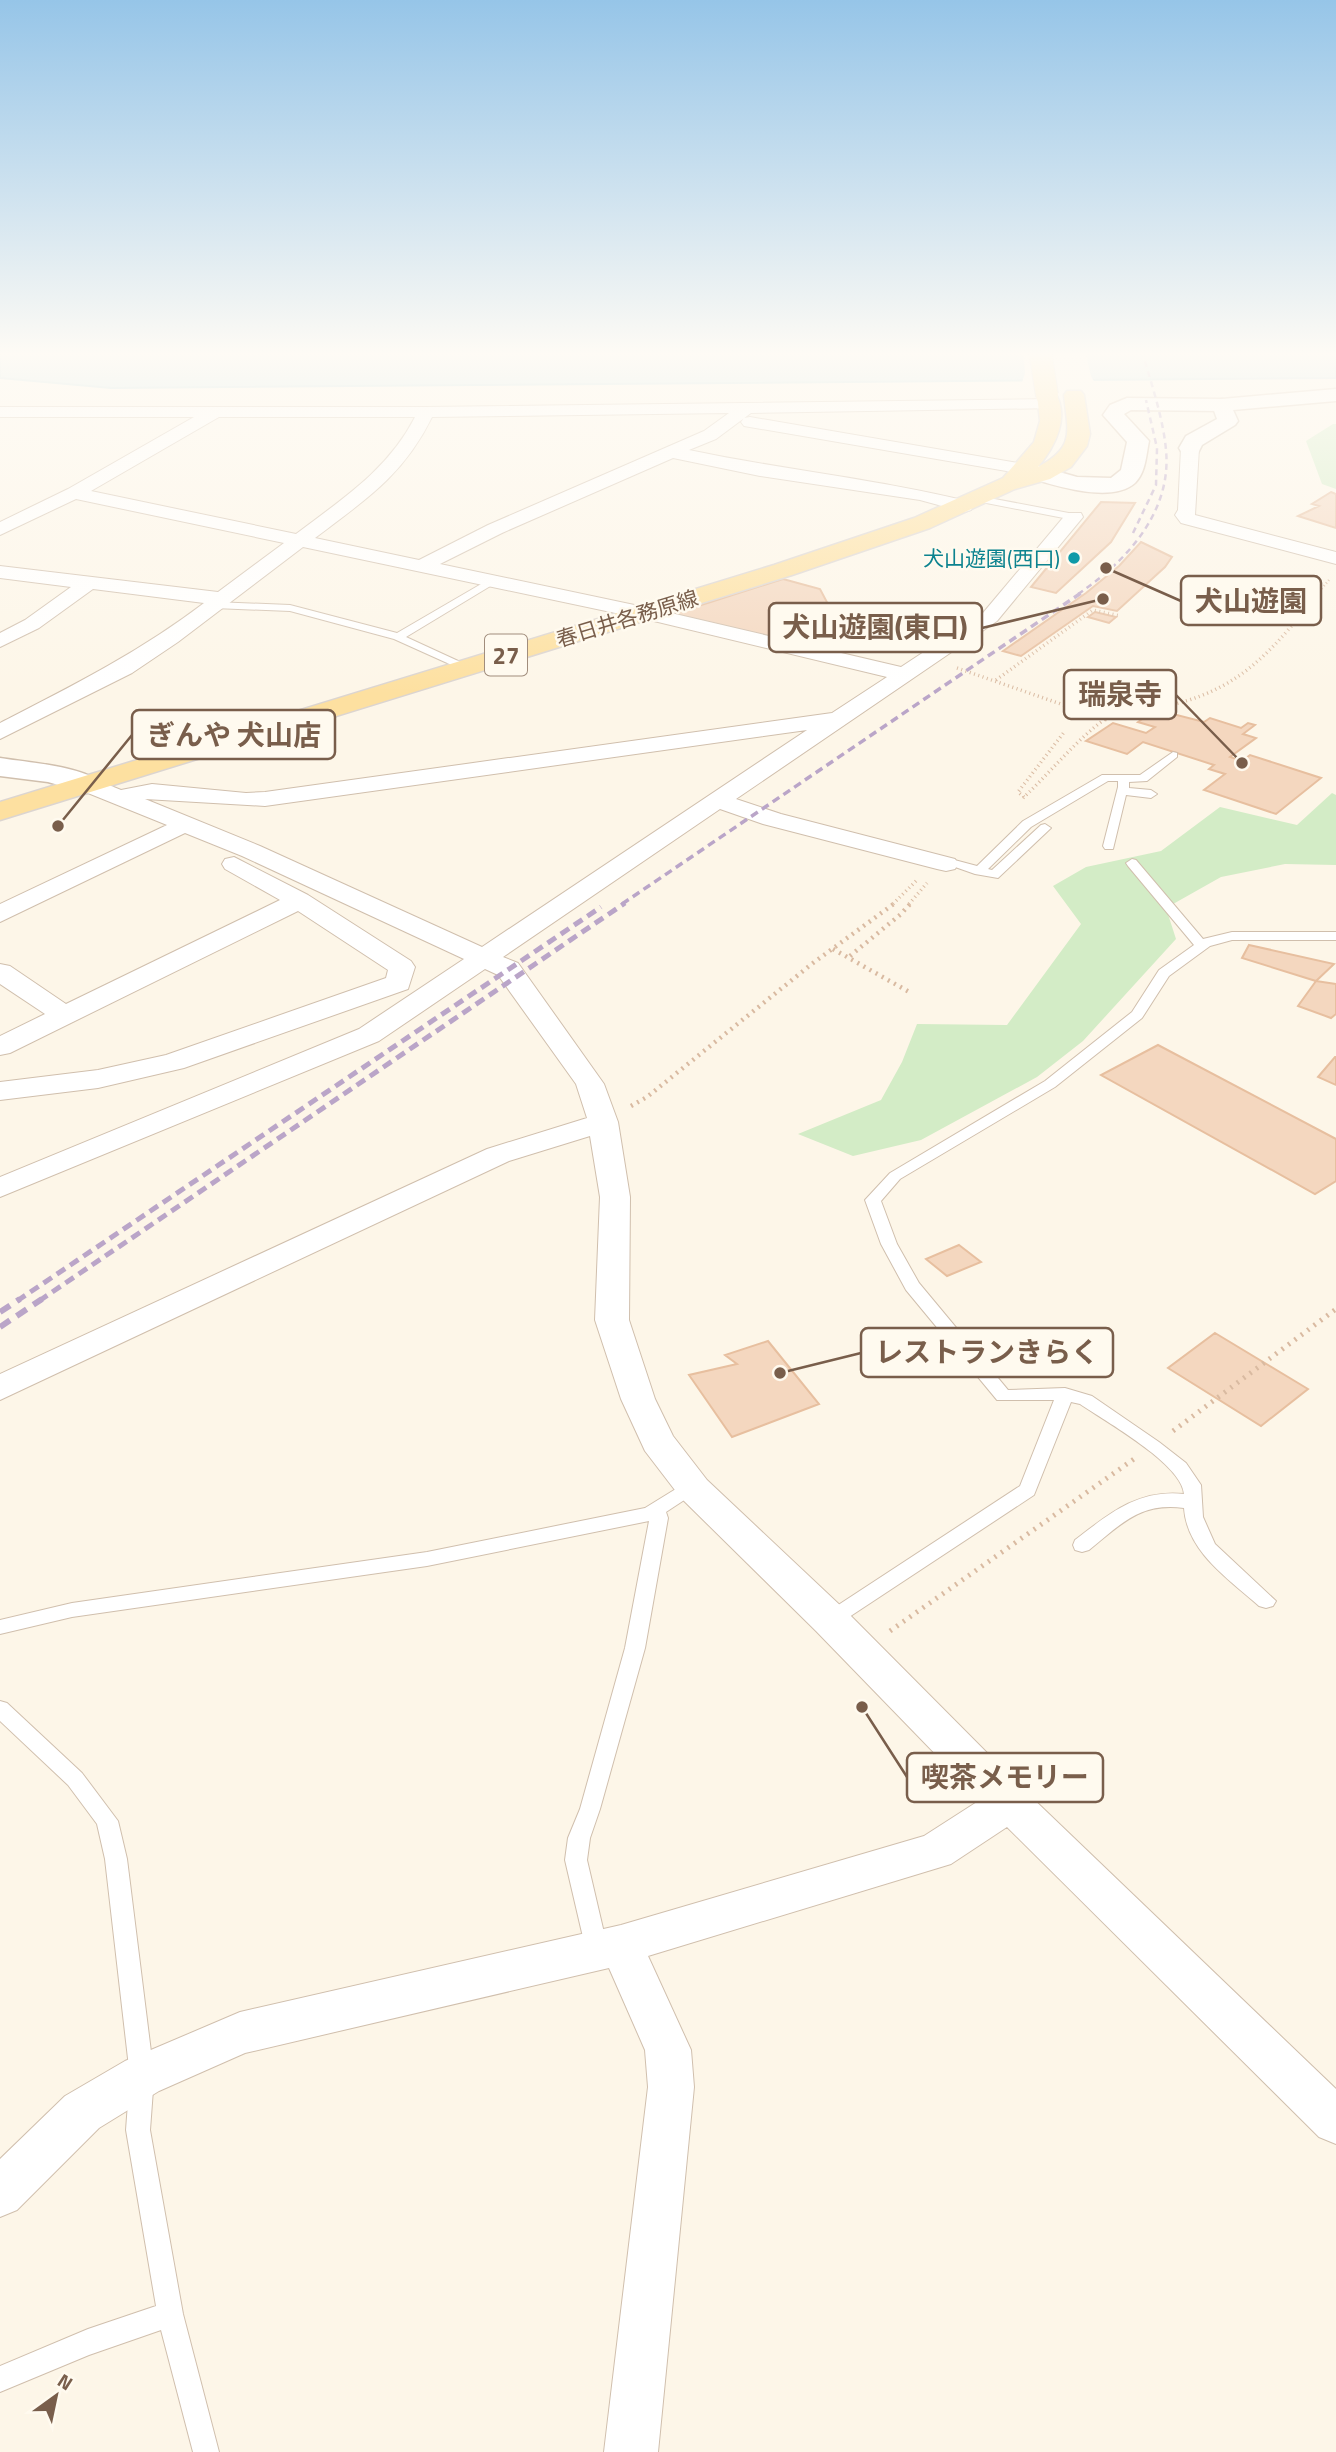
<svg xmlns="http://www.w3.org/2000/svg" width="1336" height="2452" viewBox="0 0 1336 2452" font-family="'Titillium Web','Noto Sans JP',sans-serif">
  <rect width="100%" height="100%" fill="#fdf6e8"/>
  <path fill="#d3ecc6" d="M1333 424H1336V489L1322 484 1306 441Z
    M1332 793 1336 795V865L1285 864 1221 877 1166 908 1176 939 1083 1041 1037 1077 921 1140 853 1156 798 1134 881 1100 902 1062 917 1024 1007 1025 1081 924 1053 886 1086 867 1161 851 1220 807 1297 825Z"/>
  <path fill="#bbdfe8" stroke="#a1ceda" stroke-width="2" d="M0 351H1336V378L111 388 0 378Z"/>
  <path fill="#fdf6e8" d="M1023 351H1085L1091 376 1096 385 1021 386 1025 373Z"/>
  <path fill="#f4d7bf" stroke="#e7bf9f" stroke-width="2" d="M1331 492 1336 494V528L1298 516 1319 506 1312 504Z
    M1101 502 1135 503 1111 542 1056 593 1031 587Z
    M1141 542 1172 557 1165 567 1117 611 1093 606 1021 656 1003 651 1086 593 1119 566Z
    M783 579 820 589 830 608 776 642 670 615Z
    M1095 612 1116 617 1109 623 1088 617Z
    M1161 711 1204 722 1210 718 1241 728 1248 723 1255 725 1243 734 1256 738 1230 757 1242 761 1250 755 1321 778 1276 814 1204 790 1225 774 1209 769 1214 765 1143 742 1127 754 1086 741 1113 723 1146 733 1155 727 1138 722 1152 712 1158 714Z
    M1249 945 1334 964 1316 981 1242 958Z
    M1316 981 1336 984V1014L1331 1018 1298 1006Z
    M1158 1045 1336 1139V1181L1315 1194 1101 1075Z
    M1335 1057H1336V1085L1318 1077Z
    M959 1245 981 1262 947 1276 926 1259Z
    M1215 1333 1308 1389 1261 1426 1168 1368Z
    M768 1341 819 1404 732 1437 689 1375 737 1364 725 1355Z"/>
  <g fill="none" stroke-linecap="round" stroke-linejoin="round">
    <g stroke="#d0bfad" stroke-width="2">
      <path id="service" d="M979 496 1074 514 1079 517 1074 520 976 501 974 499Z
        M488 580 497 582 406 637 469 666 470 668 465 671 394 639 290 611 214 608 209 605 214 602 290 605 397 633Z
        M1173 752 1177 753V757L1147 781 1129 782V788L1151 790 1157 794 1151 798 1126 795 1113 849H1105L1103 846 1118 787V781H1108L1031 827 988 869 992 870 1041 825 1045 824 1051 828 998 878 975 874 941 862 947 858 977 866 1023 821 1102 775H1140Z
        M1132 859 1136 860 1203 939 1232 932H1336V940H1232L1210 946 1169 976 1142 1018 1055 1087 900 1179 881 1201 897 1244 919 1283 1008 1390 1065 1388 1092 1396 1159 1442 1186 1463 1201 1485 1203 1517 1215 1544 1276 1601 1273 1606 1266 1608 1259 1606C1229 1579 1187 1552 1184 1508 1140 1502 1121 1524 1089 1550L1082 1552 1075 1550 1073 1545 1075 1540C1109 1514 1138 1489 1184 1494 1182 1464 1105 1421 1080 1404L1071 1402 1034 1495 837 1625 830 1627 823 1625 820 1620 823 1615 1020 1486 1054 1400H997L906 1290 881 1244 865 1200 890 1173 1045 1081 1132 1012 1159 970 1194 945 1128 866 1126 863Z
        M692 1479 698 1481 701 1486 698 1491 666 1512 668 1518 645 1648 600 1809 590 1838 587 1860 608 1950 605 1957 597 1960 589 1957 586 1950 565 1860 568 1838 580 1809 625 1648 649 1521 427 1566 72 1617 0 1634V1620L72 1603 427 1552 645 1508Z
        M0 1701 7 1703 82 1773 118 1821 127 1859 154 2076 150 2130 183 2314 219 2452H193L161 2330 89 2355 0 2392V2366L88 2329 156 2306 126 2130 130 2076 105 1859 97 1824 68 1785 0 1721Z"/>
    </g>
    <g stroke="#d0bfad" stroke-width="2">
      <path id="minor" d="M1050 399 1058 404 1056 408 751 413 716 439 689 450C783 470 878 479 971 502L973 506 971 510 964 512 920 500 760 476 673 458 502 533 440 564 658 610 901 667 983 613 1067 513H1081L1083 517 997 621 736 799 781 814 955 859 958 864 955 869 946 871 937 869 763 824 720 809 503 957 518 963 604 1084 618 1122 630 1197 629 1320 655 1399 673 1436 707 1480 844 1609 1025 1791 1336 2089V2144L1319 2137 1007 1827 951 1864 648 1956 691 2050 694 2087 658 2452H604L648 2087 645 2050 609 1968 245 2053 159 2091 99 2128 17 2210 0 2217V2159L65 2096 125 2061 240 2012 621 1925 924 1836 980 1800 816 1631 681 1498 645 1451 621 1399 595 1320 600 1197 590 1136 509 1161 0 1400V1374L487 1149 587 1118 576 1084 498 975 485 969 379 1041 0 1197V1177L359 1029 464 959 242 856 185 833 0 922V904L167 825 78 789 74 784 78 779H94L121 790 152 784 246 793 265 792 832 713 887 677 658 622 303 547 178 642 132 673 0 739V723C74 685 138 653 204 603L93 589 39 628 0 647V633L25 620 71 587 0 578V566L218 592 284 543 76 499 0 535V522L68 489 194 417H0V407H426ZM729 413 704 431 488 525 419 560 315 538C365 500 403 476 432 417ZM219 417H415C388 470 342 499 296 534L91 491ZM807 730 482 947 260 846 145 799 265 806Z
        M750 417 1024 464 1033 469 1024 474 744 426 741 422 744 418Z
        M1190 443 1199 448 1195 515 1336 552V564L1181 523 1175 515 1178 510 1181 448Z
        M234 857 308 895 411 961 415 967 408 989 184 1068 98 1088 0 1100V1082L98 1070 166 1055 386 978 388 970 298 911 10 1053 0 1055V1036L45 1014 0 984V964L10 966 66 1004 280 900 225 869 222 864 225 859Z"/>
    </g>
    <g stroke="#d0bfad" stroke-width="3">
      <path id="tertiary" d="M1222 399 1229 401 1238 421 1235 425 1202 445 1198 453H1182L1179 448 1186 436 1217 419 1212 405 1215 401Z
        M0 758C22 762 88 766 100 784L96 790 86 793 48 782 0 776Z"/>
    </g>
    <g stroke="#d6c1ad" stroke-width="3">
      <path id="secondary" d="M1336 389V401L1222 411 1131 410 1124 414 1149 441C1146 455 1146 472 1135 483 1109 506 1045 482 1016 474L1013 469 1016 464 1024 462 1077 477 1111 478 1121 470 1127 442 1103 415 1110 405 1127 398 1222 399Z"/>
    </g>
    <g stroke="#dcd5d0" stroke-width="3">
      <path id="primary" d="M1047 389 1054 391C1071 416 1055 447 1038 467 1075 447 1068 433 1064 395L1067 391H1081L1084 395 1090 434 1087 446 1071 467 1050 479 1015 489 930 528 792 575 0 820V802L774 565 914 518 1003 478 1034 442 1040 421 1037 395 1040 391Z"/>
    </g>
    <path stroke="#d9baa1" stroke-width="2.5" stroke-dasharray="1 2.5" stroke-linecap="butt" d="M1317 594 1329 580"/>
    <path stroke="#d9baa1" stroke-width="3.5" stroke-dasharray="1 3.5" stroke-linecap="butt" d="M957 668 1107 720
      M996 680 1093 610 1120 616
      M1024 797 1018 792 1065 731
      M1023 798C1052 771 1079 736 1112 714 1126 706 1158 708 1175 704 1246 686 1275 646 1319 593
      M893 904 917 880
      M909 904 927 883"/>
    <path stroke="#d9baa1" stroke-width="4.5" stroke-dasharray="2 5" stroke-linecap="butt" d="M833 949 911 993
      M850 956 901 914 911 903
      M631 1106 647 1097 813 963 895 903"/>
    <path stroke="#d9baa1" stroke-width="5" stroke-dasharray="2 6" stroke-linecap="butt" d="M1173 1431 1336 1309
      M890 1631 1134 1459"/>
    <use href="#service" fill="#fff" fill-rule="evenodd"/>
    <use href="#minor" fill="#fff" fill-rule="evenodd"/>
    <use href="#tertiary" fill="#fff" fill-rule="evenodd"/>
    <use href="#secondary" fill="#fff" fill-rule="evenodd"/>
    <use href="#primary" fill="#fde0a0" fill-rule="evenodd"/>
    <path stroke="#baa5c8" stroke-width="2.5" stroke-dasharray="6 4.5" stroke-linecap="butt" d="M1133 533 1156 485 1157 448 1146 400
      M1078 594C1126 562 1172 512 1166 450 1163 417 1151 383 1142 351"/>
    <path stroke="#baa5c8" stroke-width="3.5" stroke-dasharray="8 5" stroke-linecap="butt" d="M622 904 1081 593"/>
    <path stroke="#baa5c8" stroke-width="5" stroke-dasharray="10 6" stroke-linecap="butt" d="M17 1301 601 907
      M39 1301 625 903"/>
    <path stroke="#baa5c8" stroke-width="6" stroke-dasharray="12 8" stroke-linecap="butt" d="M0 1312 20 1299
      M0 1327 42 1299"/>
    <g stroke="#dcd5d0" stroke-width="24" stroke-linecap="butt">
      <path id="primary-bridge" d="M1040 351 1047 395"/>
    </g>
    <use href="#primary-bridge" stroke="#fde0a0" stroke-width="22"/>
  </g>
  <linearGradient id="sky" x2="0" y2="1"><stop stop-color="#96c5e8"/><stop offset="0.51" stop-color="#fefbf5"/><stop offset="1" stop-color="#fefbf5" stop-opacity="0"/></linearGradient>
  <rect width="1336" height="694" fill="url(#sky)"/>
  <circle fill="#0f9aa8" stroke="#fffaef" stroke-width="2.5" cx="1074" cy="558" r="7"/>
  <g text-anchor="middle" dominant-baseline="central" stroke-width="5" stroke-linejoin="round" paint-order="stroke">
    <g font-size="21" fill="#0d838f" stroke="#fffaef" text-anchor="end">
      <text x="1060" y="558">犬山遊園(西口)</text>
    </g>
    <g font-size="21" fill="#795e4b" stroke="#fffaef">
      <text transform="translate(627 618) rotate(-17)">春日井各務原線</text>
    </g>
    <rect fill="#fffaef" stroke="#a18d7c" stroke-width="2" x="485" y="634.5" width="42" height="41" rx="5"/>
    <g font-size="24" font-weight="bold" fill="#795e4b">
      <text x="506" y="655">27</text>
    </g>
  </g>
  <path fill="none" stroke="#795e4b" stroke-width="2.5" d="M1106 568L1181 601M1103 599L982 628M1242 763L1176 695M58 826L132 735M780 1373L861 1353M862 1707L907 1777"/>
  <g fill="#795e4b" stroke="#fffaef" stroke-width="2.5">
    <circle cx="1106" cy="568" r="7"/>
    <circle cx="1103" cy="599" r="7"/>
    <circle cx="1242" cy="763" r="7"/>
    <circle cx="58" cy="826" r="7"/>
    <circle cx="780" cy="1373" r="7"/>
    <circle cx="862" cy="1707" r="7"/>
  </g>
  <g fill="#fffaef" stroke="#795e4b" stroke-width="2.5">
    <rect x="1181" y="576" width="140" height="49" rx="7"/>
    <rect x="769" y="603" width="213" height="49" rx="7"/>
    <rect x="1064" y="670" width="112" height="49" rx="7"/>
    <rect x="132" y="710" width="203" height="49" rx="7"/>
    <rect x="861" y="1328" width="252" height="49" rx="7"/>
    <rect x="907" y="1753" width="196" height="49" rx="7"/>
  </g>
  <g font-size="28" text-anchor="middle" font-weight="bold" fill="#795e4b">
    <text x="1251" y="611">犬山遊園</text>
    <text x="875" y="637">犬山遊園(東口)</text>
    <text x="1120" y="704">瑞泉寺</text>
    <text x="234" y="745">ぎんや 犬山店</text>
    <text x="987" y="1362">レストランきらく</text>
    <text x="1005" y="1787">喫茶メモリー</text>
  </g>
  <g transform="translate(56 2396) rotate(33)" stroke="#fffaef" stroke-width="5" paint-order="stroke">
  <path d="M0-5L12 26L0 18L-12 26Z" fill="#795e4b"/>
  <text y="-10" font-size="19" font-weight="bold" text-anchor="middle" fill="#795e4b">N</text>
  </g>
</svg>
